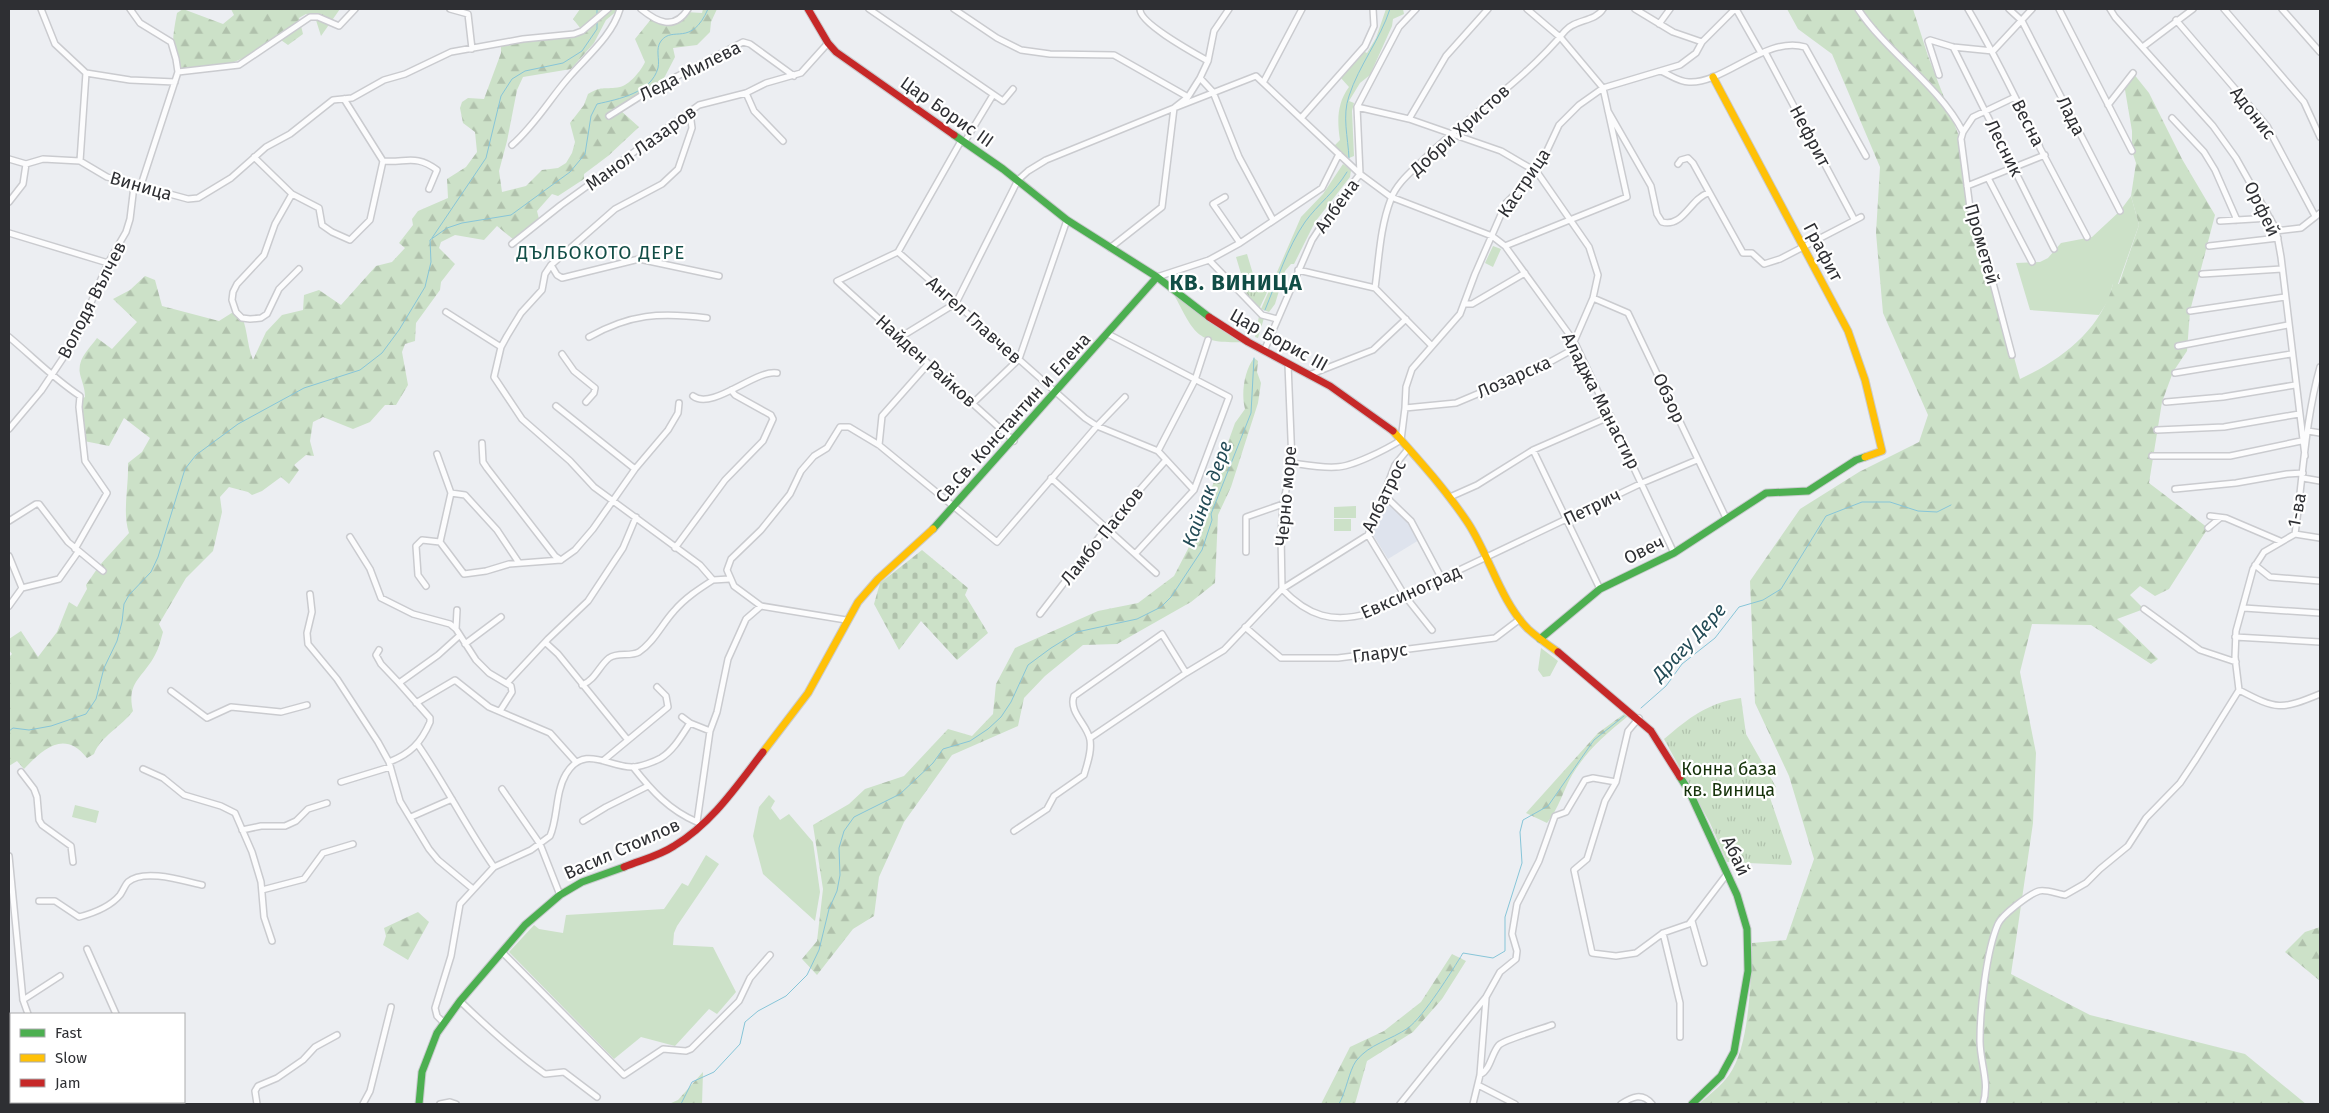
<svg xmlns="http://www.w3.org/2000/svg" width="2329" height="1113" viewBox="0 0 2329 1113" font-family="'Fira Sans',sans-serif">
  <defs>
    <pattern id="forest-firs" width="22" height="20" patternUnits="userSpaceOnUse" patternTransform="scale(1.25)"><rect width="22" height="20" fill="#cce1c8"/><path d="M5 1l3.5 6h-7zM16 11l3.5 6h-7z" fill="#b0c1ac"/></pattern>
    <pattern id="cemetery-stones" width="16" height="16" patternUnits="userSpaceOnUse" patternTransform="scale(1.25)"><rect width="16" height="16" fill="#cce1c8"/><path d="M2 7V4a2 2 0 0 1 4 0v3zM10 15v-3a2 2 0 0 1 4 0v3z" fill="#b0c1ac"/></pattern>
    <pattern id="park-tufts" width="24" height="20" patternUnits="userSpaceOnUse" patternTransform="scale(1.25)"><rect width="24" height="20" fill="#cce1c8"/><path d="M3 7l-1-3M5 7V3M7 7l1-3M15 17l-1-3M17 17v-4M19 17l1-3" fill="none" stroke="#b0c1ac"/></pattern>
  </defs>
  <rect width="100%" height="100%" fill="#eceef2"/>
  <path fill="#dee3ed" d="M1386 501 1409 522 1419 540 1388 559 1372 533Z"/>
  <path fill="#cce1c8" d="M1386 9H1403L1404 14 1393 19 1392 26 1370 75 1360 83 1349 101 1354 103 1352 111 1354 156 1349 158 1333 147 1340 140C1337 121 1337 103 1349 87L1340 77 1363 51 1367 53 1376 38Z
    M1343 164 1351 170 1350 177 1315 222 1294 264H1291L1285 271 1275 304 1269 312 1261 309 1301 217 1323 194Z
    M2131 196 2139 225 2118 284H2113L2108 301 2099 315 2030 310 2016 263 2040 262 2048 258 2061 243 2092 237 2120 211Z
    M1493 246 1501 249 1493 267 1485 263Z
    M1247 254 1253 274 1242 277 1236 257Z
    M1172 291 1248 342C1194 344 1196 335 1172 291Z
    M1259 316 1264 318 1258 338 1255 337Z
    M1356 506V518H1334V507Z
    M1334 519H1351V531H1334Z
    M1541 648 1558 661 1550 676 1543 677 1538 670Z
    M769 795 775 801 771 808 780 820 789 814 813 842 820 892 815 921 763 874 753 836 759 807Z
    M75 805 99 811 96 823 72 817Z
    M706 855 719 864 677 926 674 933 673 945 713 947 736 992 717 1014 709 1009 675 1046 641 1037 614 1059 509 952 534 925 539 929 563 933 566 915 664 909 682 883 688 886Z"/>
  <path fill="url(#forest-firs)" d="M183 9 223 24 234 15 231 9H340L321 36 315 17 306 14 299 18 303 34 288 45 278 38C243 63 222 67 181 73 169 54 173 34 177 13Z
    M580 9H602L581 29 573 19Z
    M608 9 618 10 606 20 594 43 571 69 523 77 517 90 507 141 499 171 502 192 526 186 542 170 558 168 566 163 572 153 575 142 570 123 584 105 588 94C603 85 605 90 620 87 629 85 641 71 645 62L635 39 652 18 671 23 686 12 702 13 703 9H717L711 22 710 32 697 45 673 48 675 57 660 86 620 110 639 127 608 156 584 174V179L558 196 552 194 537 211 539 219 514 240 497 226 484 240 455 235 441 242 439 248 455 264 441 282 440 290 416 323 415 341 405 344 402 352 408 385 396 405H385L370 422 353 429 323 417 313 422 310 441 314 456 306 455 294 465 299 470 289 484 281 477 262 491 252 495 248 492 229 487 220 497 222 512 213 551 186 578 159 624 163 632C161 639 159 648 155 655 143 678 126 682 133 711 122 726 100 737 94 754L87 758C64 729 43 749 24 769L17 761 9 766V657L12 654 9 650V639L21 631 38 657 57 632 69 602 77 607 87 589 86 585 99 566 129 533C122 512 129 486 128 463L142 452 150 438 124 418 109 446 79 440 81 413 77 402 85 397C85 388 82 382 80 374 77 359 89 349 97 338L112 349 137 322 113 299 130 290 145 276 155 280 162 306 219 321 238 309C248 324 246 343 253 360L266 332 282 315 303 310 304 295 319 290 341 305 376 266 392 262 405 248 399 243 413 225 412 219 418 211 448 198 447 179 466 167 477 152 475 132 463 123 460 108 462 102 468 98 484 99 501 53V44L574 34Z
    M1787 9H1913L1928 56 1964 149 1970 208 1979 230 2020 379C2061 360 2101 330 2113 284H2119L2139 225 2131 196 2136 163 2132 151V131L2124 84 2133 73 2149 93 2182 159 2215 215 2190 311 2187 351 2173 372 2162 402 2149 483 2208 528 2169 589 2155 596 2140 586 2130 595 2144 609 2117 619 2158 659 2151 664 2091 625 2032 624 2020 672 2036 753 2033 823 2011 974 2090 1015 2245 1054 2306 1104H1699C1709 1095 1721 1086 1729 1075 1750 1046 1751 978 1752 943L1786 940 1814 859 1789 776 1755 703 1750 581 1800 509 1859 472 1919 442 1928 415 1883 313 1876 233 1880 167 1832 54 1798 29Z
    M1254 358 1258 361 1257 372 1261 383 1258 403 1231 487 1218 515 1215 583 1191 602 1117 644 1083 645 1045 676 1024 698 1018 726 952 755 904 822 879 877 874 916 853 929 817 975 802 959 817 941 823 889 813 825 849 804 865 789 904 776 948 729 972 736 993 714 996 684 1015 648 1098 611 1138 603 1174 576 1206 514 1212 487 1235 423 1245 409C1241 394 1244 371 1254 358Z
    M1624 714 1628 716C1605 735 1588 749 1572 775 1563 791 1559 808 1547 823L1526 813 1598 733Z
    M418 912 429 922 408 960 383 945 386 936 384 928Z
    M2320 927V981L2285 952 2305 932Z
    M1452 954 1466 961 1442 999 1413 1032 1367 1061 1355 1104H1321L1350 1047 1384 1031 1421 1002Z
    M703 1072 702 1104H669L678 1100Z"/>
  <path fill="url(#cemetery-stones)" d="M922 550 968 588 965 595 988 633 957 660 921 621 899 650 874 604 880 583Z"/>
  <path fill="url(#park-tufts)" d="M1262 278 1273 280 1260 307 1257 308 1236 286 1247 281 1249 283Z
    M1741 698 1746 734 1776 787 1768 792 1792 862 1791 865 1727 862 1710 823 1664 739C1689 718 1707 703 1741 698Z
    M583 974 596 976V982H588L581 978Z"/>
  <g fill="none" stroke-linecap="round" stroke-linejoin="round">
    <path stroke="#87c5d8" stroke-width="1" d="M597 15V9
      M1349 158C1348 137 1342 116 1349 96 1359 65 1380 40 1390 9
      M432 238 486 158 501 96 512 79 525 71 563 63 582 51 597 29V22
      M1265 310C1277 281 1287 248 1305 222 1318 204 1335 192 1347 172
      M1641 708 1666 686 1682 664 1715 638 1739 607 1763 600 1781 589 1826 516 1862 502H1890L1918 511 1937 512 1951 505
      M9 731 13 728 29 730 51 726 86 714 96 699 104 668 117 641 122 622 124 604 129 595 151 572 158 557 185 469 196 455 238 424 304 388 360 370 382 353 399 330 425 287 431 262 430 240 447 228 462 223 511 215 570 172 585 154 591 116 597 104C619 99 651 93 658 68 660 59 655 49 661 41 673 25 691 48 708 9
      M681 1104 692 1082 714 1072 740 1044 745 1022 758 1011 786 996 807 975 819 950 829 909 837 891 840 875 839 848 844 831 854 817 900 794 933 763 943 749 970 741 988 729 1001 717 1011 702 1028 665 1051 648 1077 632 1137 619 1161 607 1171 597 1202 550 1212 520 1211 514 1251 413 1254 358
      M1339 1104C1346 1092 1349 1071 1356 1061 1369 1044 1391 1040 1408 1028 1424 1016 1452 971 1463 953L1493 958 1505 951V917L1522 863 1520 832 1523 820 1548 806 1594 740 1624 716"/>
    <g stroke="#cacbcf" stroke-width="8">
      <path id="street" d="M41 9 55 44 86 73
        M130 9 140 23 171 42 176 59 178 72 141 185
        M450 9 468 14 472 49
        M641 9C657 22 674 31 688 9
        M869 9 1003 101 1013 89
        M954 9 997 38 1021 50 1050 54 1114 55 1188 97
        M1140 9C1139 23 1194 53 1208 61
        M1635 9 1673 32 1702 42
        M1736 9 1761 53
        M1858 9C1888 54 1938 84 1963 132
        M1968 9C1988 43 2006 78 2023 113 2029 126 2036 135 2040 148L2087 237
        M2009 9 2022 21 2120 211
        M2059 9 2132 151
        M2110 9 2115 17 2213 126 2236 158 2276 229 2281 257 2305 456
        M2224 9 2304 102 2320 137
        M2282 9 2320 52
        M2176 20 2267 126 2315 216
        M1659 24 1670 9
        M2144 46 2193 9
        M1953 47 2054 249
        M1765 52 1854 219
        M1661 71C1670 75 1679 82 1689 82 1724 84 1767 35 1805 47L1866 156
        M178 72 239 65 310 17H318L339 26 355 9
        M86 73 130 80 175 82
        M1939 75 1928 41 1930 40 1953 47 1993 51 2032 9
        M1200 78 1213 92 1239 157 1273 220
        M1264 81 1302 9
        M746 93 754 111 783 141
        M344 99 383 161C406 163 416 154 437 170L429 189
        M2108 105 2133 73
        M1357 107 1409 119 1501 151 1537 172 1589 247 1598 275 1593 298 1570 351 1539 368 1456 403 1405 408
        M1174 108 1256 76 1360 174 1391 197 1492 236 1505 246 1574 341 1674 553
        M1608 111 1651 186 1657 214 1662 222C1683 228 1690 199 1708 193
        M690 113 692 128 678 169 662 184 615 209 551 265 545 274 542 290 521 313 507 336 501 347 494 377 522 419 570 461 594 487 700 565 713 580 729 579
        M609 116 647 92 743 42 750 44 794 76
        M1302 117 1365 46 1374 26 1373 9
        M2172 118 2204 152 2215 170 2237 220
        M1409 119 1446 56 1488 9
        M961 141 898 252 837 281 1014 441
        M964 143 993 95
        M512 145C535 125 549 100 569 77 587 56 612 36 620 9
        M254 157 292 194 319 208 322 225 332 232 350 240 370 220 383 161
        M9 159 26 164 43 159 80 161 107 177 188 199 198 198 231 178 266 147 290 134 333 100 352 98 384 80 405 74 451 52 523 39 574 34 582 31 608 9
        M80 161 86 73
        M1678 164 1681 160 1688 158 1693 163 1743 253H1752L1764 264 1780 259 1861 217
        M1988 178 2032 262
        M1967 186 2045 155
        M292 194 275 224 264 255 237 284 233 292 232 300 236 312 242 318 250 319 261 318 267 314 279 289 299 269
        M1225 197 1213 204 1240 243
        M9 202 23 184 26 164
        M2220 221 2270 218
        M2276 231 2301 228 2320 213
        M9 233 108 263
        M512 244 561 205 699 105 746 93 766 83 801 73 828 43
        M1505 246 1627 197 1603 88 1561 38 1527 9
        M2209 246 2278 238
        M1110 248 1162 207 1174 108
        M898 252 1085 418 1097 426 1158 451 1194 490
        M1209 260 1262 315 1277 319
        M551 265 557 275 562 278 639 259 719 276
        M1298 270 1375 288 1431 345
        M2202 274 2282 269
        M1157 277 1209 260 1240 243 1322 188 1339 154
        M1375 288C1379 259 1380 227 1391 199 1396 184 1411 172 1422 161 1468 116 1524 81 1565 31 1575 19 1595 22 1603 9
        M1593 298 1628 313 1726 518
        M1465 304H1472L1525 273
        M2190 311 2285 297
        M446 312 501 347
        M1108 334 1229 397 1194 490 1135 554
        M9 337C33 357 54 379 80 396L79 407 85 461 107 493 75 549
        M589 337C630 314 660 312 707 318
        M899 338 956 303 1018 180 1028 171 1046 160 1174 108 1188 97 1200 78 1208 61 1214 31 1229 9
        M2178 346 2288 325
        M1264 351 1312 240 1329 214 1360 174 1357 107 1399 27 1416 9
        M562 354 574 371 595 388 594 393 586 402
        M2012 355 1979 230 1970 208 1961 139 1963 132 1973 117 2015 97
        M2175 373 2291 354
        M1309 375 1373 350 1406 319
        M693 396C712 411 756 369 777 373
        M2166 402 2223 397 2295 385
        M973 403 1019 359 1067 220
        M556 406 635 469
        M9 429 41 391 75 340 108 263 126 232 130 219 134 186
        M2157 430 2224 427 2299 414
        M2308 431 2320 433
        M482 443 483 462 487 468 555 556 561 560
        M879 445 882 416 928 364
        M1533 450 1600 589
        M1158 451 1195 380 1208 340
        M437 454 451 493 440 542
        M2152 456H2230L2301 441
        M1292 463C1306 465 1322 468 1336 467 1352 467 1387 449 1401 440L1405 408 1406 387 1412 369 1460 314 1475 274 1506 203 1537 172 1559 125 1579 105 1603 88 1680 65 1696 53 1702 42 1735 9
        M1051 478 1156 573
        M2303 478 2320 481
        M2175 489 2236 483 2287 474 2303 473
        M451 493 465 495 497 530 519 563
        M1384 495 1411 521 1442 579
        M1450 497 1477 485 1533 450 1611 416
        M2210 516 2226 518 2280 541
        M9 521 36 504H39L68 542 103 571
        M2208 528 2220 518
        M2295 534C2303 478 2305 421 2320 367
        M2295 534 2320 538
        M1368 535 1405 596 1432 630
        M350 537 370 569 381 598 413 614 450 624 456 629
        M675 548 725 480 763 441 773 419 771 415 735 395 731 390
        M1246 552V517L1283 504
        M9 556 22 588
        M2255 565 2270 577 2320 581
        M426 586 418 575 416 546 422 540 440 542 464 574 486 571 509 564 561 560 575 550 593 529 635 469 668 430 678 413 679 403
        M1282 589C1308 616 1333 624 1369 613L1642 483 1697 460
        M1282 589 1281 535 1283 504 1292 463 1288 364
        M310 594 312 612 307 633 308 644 337 679 378 742 389 762 400 801 429 849 438 860 473 889
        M9 606 22 588 59 579 78 552
        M2244 608 2320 613
        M2144 609 2200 650 2236 662
        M457 610 456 629 476 660 489 673 511 686 512 692 500 711
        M1040 614 1107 527 1166 460
        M846 620 761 606 734 586 727 570 731 559 761 530 790 494 801 471 814 456 827 448 840 427H849L879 445 997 542 1097 426 1125 397
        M1245 627 1281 658H1338L1495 638 1520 619
        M2235 637 2320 642
        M546 643 558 654 627 739
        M465 644 501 617
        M379 650 376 655 381 664 399 683 430 718V722C421 743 410 754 389 762
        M1186 673 1224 650 1282 589 1368 535 1395 465 1408 449
        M399 683 438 655 459 636
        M507 683 548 639 588 601 623 548 636 517
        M582 685C595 680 599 666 609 658 618 652 630 657 639 652 654 642 662 624 674 611 685 598 699 589 713 580
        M2239 690C2277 710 2281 710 2320 694
        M171 691 207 718 231 707 281 712 307 705
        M416 703 455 680 489 707 550 733 576 762
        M682 717 690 723 710 731
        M418 745C445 784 466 827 494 867
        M604 760 668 707 666 696 657 687
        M633 767C652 791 669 810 697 822
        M143 769 163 778 184 795 221 806 235 813 252 852 261 882 264 917 272 941
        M21 772 34 789 37 797 39 820 42 825 71 846 73 862
        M341 782 390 767
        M1616 782 1605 801 1587 859 1574 870 1592 953 1616 956 1636 953 1663 933 1689 924 1727 874
        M502 789 540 844 560 895
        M411 817 452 799
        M583 821 606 807 648 786
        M697 822 710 731 717 712 728 659 746 619 761 606
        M242 830 261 826H285L296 821 308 809 327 803
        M1014 831 1047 809 1054 796 1084 775C1087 764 1092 752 1090 740 1088 725 1068 712 1074 696L1162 634 1186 673 1090 738
        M9 856 23 1000 28 1014
        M262 890 304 879 323 853 353 844
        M39 901H55L79 917C94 913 110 907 120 895 123 891 125 885 128 882 144 868 184 881 202 885
        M1692 921 1704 963
        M1663 933 1680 1003V1037
        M87 949 116 1014
        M502 952 624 1075 663 1049 686 1051 691 1049 739 1001 750 978 770 955
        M23 1000 60 976
        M460 1001C487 1027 514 1052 545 1074L564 1072 597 1097
        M443 1022 437 1016 435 1008 451 956 460 904 494 867 531 850 550 836C558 818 555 793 566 774 584 744 608 767 632 767 640 767 654 762 661 758 674 750 682 735 690 723
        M1480 1075C1491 1069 1491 1054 1499 1045 1506 1039 1542 1029 1552 1025
        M1478 1085 1515 1104
        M86 1102 88 1104
        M257 1104 255 1091 258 1086 277 1078 303 1060 315 1047 337 1035
        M363 1104 370 1091 391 1007
        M440 1104 450 1102 456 1104
        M1400 1104 1486 997 1500 972 1516 959 1517 951 1512 934 1517 904 1539 861 1555 816 1566 812 1585 780 1593 778 1616 782 1628 731 1639 718
        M1473 1104 1480 1075 1486 998
        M1621 1104C1632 1097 1642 1092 1652 1104
        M1983 1104C1990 1082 1980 1063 1980 1041 1980 1010 1986 952 1998 924 2002 915 2029 894 2039 891 2046 889 2057 894 2065 895L2086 883 2100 869 2128 846 2146 818 2180 783 2196 759 2239 690 2235 657 2236 631 2253 569 2264 552 2295 534"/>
    </g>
    <g stroke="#cacbcf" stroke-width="9">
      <path id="fast" d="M954 135 1003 169 1067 220 1157 277 1209 317
        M933 529 1157 277
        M1540 639 1600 589 1674 553 1766 493 1808 491 1856 460 1865 457
        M1680 777 1689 791 1737 895 1747 929 1748 971 1734 1052 1721 1076 1692 1104
        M419 1104 422 1072 437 1033 460 1001 525 925 560 895 582 882 624 867"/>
    </g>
    <g stroke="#cacbcf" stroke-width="9">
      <path id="slow" d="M1713 77 1848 331 1865 380 1882 451 1865 457
        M1393 431C1419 460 1446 490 1468 523 1489 555 1501 602 1528 629 1537 637 1548 645 1558 652
        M763 752 808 693 858 602 878 579 933 529"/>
    </g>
    <g stroke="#cacbcf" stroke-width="9">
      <path id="jam" d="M808 9 828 43 836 52 954 135
        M1209 317 1248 342 1330 386 1393 431
        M1558 652 1651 731 1680 777
        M624 867C641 860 659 856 674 846 712 823 736 787 763 752"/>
    </g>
    <use href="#street" stroke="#fcfcfd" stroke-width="5"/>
    <use href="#fast" stroke="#4caf50" stroke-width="7"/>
    <use href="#slow" stroke="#ffc107" stroke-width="7"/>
    <use href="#jam" stroke="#c62828" stroke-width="7"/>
  </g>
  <g text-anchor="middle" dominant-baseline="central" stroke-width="4.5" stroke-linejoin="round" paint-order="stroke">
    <g font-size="18" fill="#2e2f33" stroke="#fff">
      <text transform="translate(690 71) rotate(-27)">Леда Милева</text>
      <text transform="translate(947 112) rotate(35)">Цар Борис III</text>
      <text transform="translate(2253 113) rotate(52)">Адонис</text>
      <text transform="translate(2071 116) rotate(63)">Лада</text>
      <text transform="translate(2028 123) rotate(63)">Весна</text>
      <text transform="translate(1460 130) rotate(-42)">Добри Христов</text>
      <text transform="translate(1810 136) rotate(62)">Нефрит</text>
      <text transform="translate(641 148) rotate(-36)">Манол Лазаров</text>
      <text transform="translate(2004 148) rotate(63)">Лесник</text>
      <text transform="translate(1524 183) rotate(-56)">Кастрица</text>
      <text transform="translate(141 186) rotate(16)">Виница</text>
      <text transform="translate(1337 206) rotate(-54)">Албена</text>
      <text transform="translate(2262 209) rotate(64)">Орфей</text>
      <text transform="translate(1982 244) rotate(74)">Прометей</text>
      <text transform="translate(1823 252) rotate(62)">Графит</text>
      <text transform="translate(92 300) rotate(-63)">Володя Вълчев</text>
      <text transform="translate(974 320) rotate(42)">Ангел Главчев</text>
      <text transform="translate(1279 340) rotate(29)">Цар Борис III</text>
      <text transform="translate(926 361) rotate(42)">Найден Райков</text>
      <text transform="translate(1514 377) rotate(-24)">Лозарска</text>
      <text transform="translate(1669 398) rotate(65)">Обзор</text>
      <text transform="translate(1601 401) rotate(63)">Аладжа Манастир</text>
      <text transform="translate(1013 418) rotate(-48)">Св.Св. Константин и Елена</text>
      <text transform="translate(1286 496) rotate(-85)">Черно море</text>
      <text transform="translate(1384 496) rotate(-64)">Албатрос</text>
      <text transform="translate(1592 507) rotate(-26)">Петрич</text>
      <text transform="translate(2297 510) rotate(-79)">1-ва</text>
      <text transform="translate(1102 536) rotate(-51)">Ламбо Пасков</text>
      <text transform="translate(1644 550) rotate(-26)">Овеч</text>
      <text transform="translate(1411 592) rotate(-24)">Евксиноград</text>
      <text transform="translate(1380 653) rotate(-8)">Гларус</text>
      <text transform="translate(622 849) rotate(-24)">Васил Стоилов</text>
      <text transform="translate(1736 856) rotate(65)">Абай</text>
    </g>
    <g font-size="18" fill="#15320a" stroke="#fff">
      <text x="1729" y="769">Конна база<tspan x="1729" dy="21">кв. Виница</tspan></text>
    </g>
    <g font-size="19" letter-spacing="1" fill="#114d46" stroke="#fff">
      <text x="601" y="252">ДЪЛБОКОТО ДЕРЕ</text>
    </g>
    <g font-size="19" font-style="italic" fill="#234b56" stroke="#fff">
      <text transform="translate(1207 494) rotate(-70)">Кайнак дере</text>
      <text transform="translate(1689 642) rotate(-47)">Драгу Дере</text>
    </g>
    <g font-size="22" font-weight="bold" letter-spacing="1" fill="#114d46" stroke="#fff">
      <text x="1236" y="282">КВ. ВИНИЦА</text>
    </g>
  </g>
  <rect width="2329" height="1113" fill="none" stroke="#2e2f33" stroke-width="20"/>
  <rect x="10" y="1013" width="175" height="90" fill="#ffffff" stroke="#abacad"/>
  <rect x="20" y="1029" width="25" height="8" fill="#4caf50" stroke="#abacad"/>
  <text x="55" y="1038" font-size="15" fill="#2e2f33">Fast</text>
  <rect x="20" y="1054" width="25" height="8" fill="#ffc107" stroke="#abacad"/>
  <text x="55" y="1063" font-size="15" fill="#2e2f33">Slow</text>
  <rect x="20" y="1079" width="25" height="8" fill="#c62828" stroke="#abacad"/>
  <text x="55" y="1088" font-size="15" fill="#2e2f33">Jam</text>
</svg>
